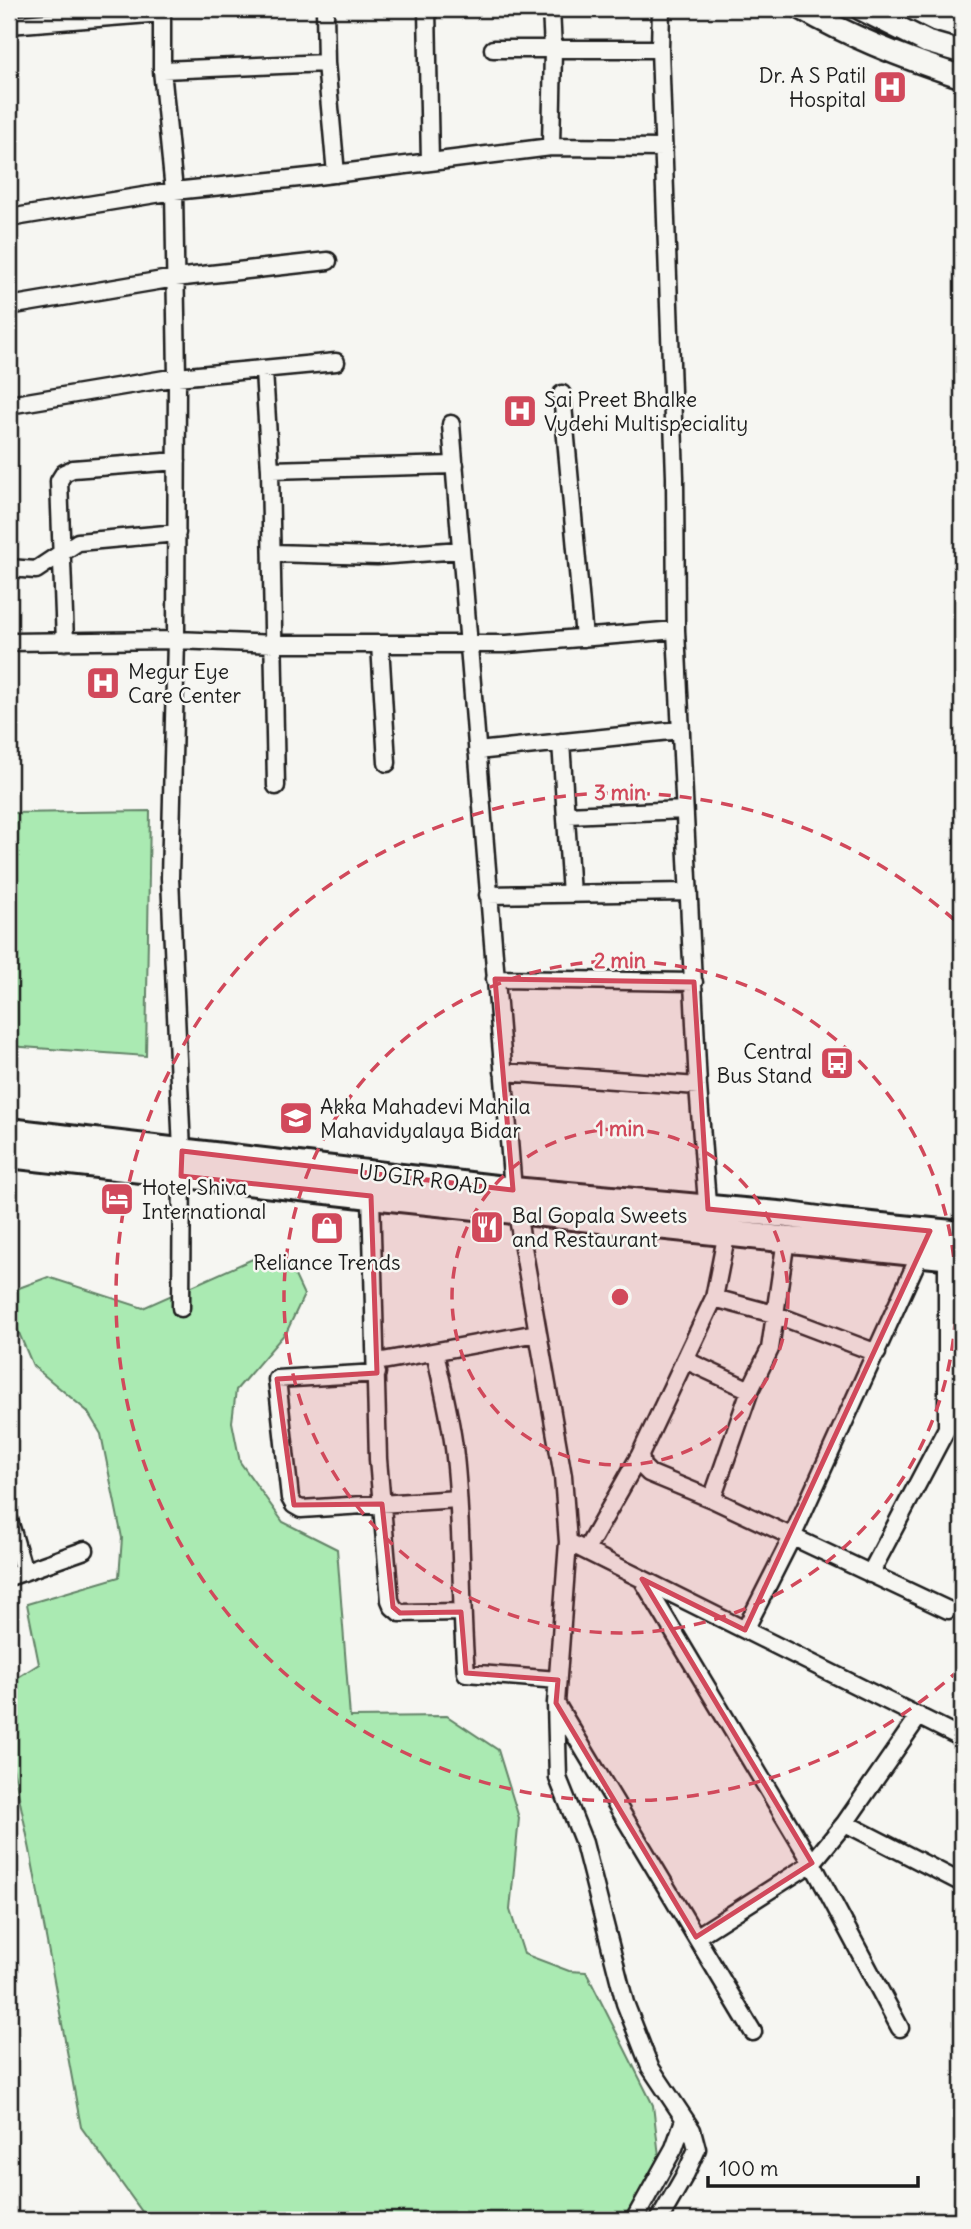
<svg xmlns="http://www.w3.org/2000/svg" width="971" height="2229" viewBox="0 0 971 2229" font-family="Delius,sans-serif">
  <rect width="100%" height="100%" fill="#f6f6f2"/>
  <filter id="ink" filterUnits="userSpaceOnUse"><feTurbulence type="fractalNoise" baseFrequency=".0143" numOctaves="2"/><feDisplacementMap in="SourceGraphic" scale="14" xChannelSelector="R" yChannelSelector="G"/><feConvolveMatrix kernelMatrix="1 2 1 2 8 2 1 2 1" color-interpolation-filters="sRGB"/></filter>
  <g filter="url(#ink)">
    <path fill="#aaeab2" stroke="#638367" stroke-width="2" d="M150 811 146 1056 9 1046V813Z
      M257 1257 290 1265 304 1295 287 1331 236 1390 232 1422 240 1462 283 1522 337 1549 350 1717 447 1716 498 1750 519 1818 510 1910 524 1954 569 1971 586 1972 653 2105 659 2156 626 2220H148L81 2127 30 1850 9 1748V1683L39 1664 27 1604 119 1577 122 1538 101 1434 87 1411 33 1366 13 1319 11 1291 48 1277 143 1308Z"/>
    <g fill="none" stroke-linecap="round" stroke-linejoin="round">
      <g stroke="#1c1c1c" stroke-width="21">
        <path id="minor" d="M162 9V70L174 191 177 377 176 640 170 878 182 1151 181 1308
          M325 9 326 63
          M427 9 430 162
          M661 9 660 49 675 477 676 630 698 1086 708 1216
          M9 25 162 13
          M493 49H660
          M162 70 326 63 336 174
          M551 147 664 148
          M9 218 174 191 309 177 551 147 553 49 551 9
          M9 306 175 278 328 261
          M264 371 270 470 276 786
          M562 394 584 638
          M9 405 177 377 336 362
          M451 424 513 1190 563 1476 568 1542 556 1703 558 1778 584 1843 625 2003 650 2067 692 2130 697 2149 686 2173 659 2220
          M270 470 455 465
          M272 553 377 556 461 550
          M9 568 36 570 78 542 177 533
          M9 642 176 640 274 644H507L676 630
          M65 642 59 481 64 473 73 469 177 461
          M380 644 387 763
          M561 742 571 894
          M477 751 680 730
          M567 815 684 810
          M488 895 689 892
          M495 979 694 982
          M503 1072 698 1086
          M371 1196 378 1459 390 1600 393 1607 400 1613 461 1612
          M786 1239 770 1349 750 1390 712 1499 948 1610
          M714 1298 774 1314 877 1353
          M435 1352C442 1386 452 1422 455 1457 463 1529 460 1601 466 1673L558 1680
          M685 1360 750 1390
          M377 1362 537 1333
          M377 1373 277 1379 290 1498 294 1505 301 1509 458 1499
          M640 1455 642 1466 649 1473 712 1499
          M9 1520 24 1572
          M568 1542 962 1738
          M586 1550 640 1455 714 1298 728 1227
          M870 1574 947 1428V1249
          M9 1577 85 1550
          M642 1579 812 1863 900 2028
          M745 1630 792 1537 923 1248
          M557 1705 753 2032
          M919 1716 845 1823 962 1883
          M696 1937 812 1863 845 1823
          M634 2220 674 2148 684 2120"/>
      </g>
      <g stroke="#1c1c1c" stroke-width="26">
        <path id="major" d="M802 9C854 39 906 59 962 77
          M861 9 927 42 962 52"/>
      </g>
      <g stroke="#1c1c1c" stroke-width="30">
        <path id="highway" d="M9 1131 513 1190 789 1215 841 1222 962 1234
          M9 1155 371 1196 962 1258"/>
      </g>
      <use href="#minor" stroke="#f6f6f2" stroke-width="16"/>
      <use href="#major" stroke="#f6f6f2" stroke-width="21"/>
      <use href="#highway" stroke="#f6f6f2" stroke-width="24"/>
    </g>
  </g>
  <path fill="#d1495b" fill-opacity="0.2" stroke="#d1495b" stroke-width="5" stroke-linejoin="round" d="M495 979 694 982 708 1209 930 1231 745 1630 642 1579 812 1863 696 1937 556 1703 558 1680 466 1673 461 1612 400 1613 393 1607 382 1504 294 1505 277 1379 377 1373 371 1196 181 1176 182 1151 513 1190Z"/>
  <g fill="none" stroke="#d1495b" stroke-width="3.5" stroke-dasharray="12 9">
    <circle cx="620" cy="1297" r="168"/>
    <circle cx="620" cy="1297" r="336"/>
    <path d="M960 1669A504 504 0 1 1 960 925"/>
  </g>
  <defs>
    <g id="hospital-square" transform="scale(1.75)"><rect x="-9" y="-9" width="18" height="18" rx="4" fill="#d1495b" stroke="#f6f6f2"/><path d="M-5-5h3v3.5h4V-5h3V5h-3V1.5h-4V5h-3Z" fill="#fff"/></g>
    <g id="bus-square" transform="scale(1.75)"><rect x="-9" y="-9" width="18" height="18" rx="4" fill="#d1495b" stroke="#f6f6f2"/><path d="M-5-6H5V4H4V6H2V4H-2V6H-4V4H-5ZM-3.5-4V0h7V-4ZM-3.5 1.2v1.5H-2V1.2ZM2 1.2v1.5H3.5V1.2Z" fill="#fff"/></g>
    <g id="university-square" transform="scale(1.75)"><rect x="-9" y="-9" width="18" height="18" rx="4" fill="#d1495b" stroke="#f6f6f2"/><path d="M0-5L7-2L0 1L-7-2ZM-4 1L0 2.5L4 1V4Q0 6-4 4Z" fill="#fff"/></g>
    <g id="hotel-square" transform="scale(1.75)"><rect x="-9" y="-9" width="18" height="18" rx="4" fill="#d1495b" stroke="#f6f6f2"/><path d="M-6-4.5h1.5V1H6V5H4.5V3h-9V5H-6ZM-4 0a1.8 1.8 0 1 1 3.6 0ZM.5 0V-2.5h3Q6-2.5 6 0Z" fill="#fff"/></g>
    <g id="restaurant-square" transform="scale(1.75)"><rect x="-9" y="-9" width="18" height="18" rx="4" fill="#d1495b" stroke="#f6f6f2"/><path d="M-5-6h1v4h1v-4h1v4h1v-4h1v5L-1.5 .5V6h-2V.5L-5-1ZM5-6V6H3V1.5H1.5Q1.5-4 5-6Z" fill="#fff"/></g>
    <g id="shop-square" transform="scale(1.75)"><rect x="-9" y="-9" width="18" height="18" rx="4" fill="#d1495b" stroke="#f6f6f2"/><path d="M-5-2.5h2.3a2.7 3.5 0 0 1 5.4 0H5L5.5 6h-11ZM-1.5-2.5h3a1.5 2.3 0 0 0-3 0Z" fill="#fff"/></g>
  </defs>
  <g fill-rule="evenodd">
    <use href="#hospital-square" x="890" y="87"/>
    <use href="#hospital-square" x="520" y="411"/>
    <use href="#hospital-square" x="103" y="683"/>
    <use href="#bus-square" x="837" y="1063"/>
    <use href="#university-square" x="296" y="1118"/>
    <use href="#hotel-square" x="117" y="1199"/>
    <use href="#restaurant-square" x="487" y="1227"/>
    <use href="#shop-square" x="327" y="1228"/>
  </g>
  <g text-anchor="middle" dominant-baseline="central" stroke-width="5" stroke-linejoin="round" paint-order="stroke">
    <g font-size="21" fill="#1c1c1c" stroke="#f6f6f2" text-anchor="start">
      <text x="866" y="75" text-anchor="end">Dr. A S Patil<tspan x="866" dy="24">Hospital</tspan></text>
      <text x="544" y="399">Sai Preet Bhalke<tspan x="544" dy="24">Vydehi Multispeciality</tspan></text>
      <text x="128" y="671">Megur Eye<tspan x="128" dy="24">Care Center</tspan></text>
      <text x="812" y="1051" text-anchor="end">Central<tspan x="812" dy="24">Bus Stand</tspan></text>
      <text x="320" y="1106">Akka Mahadevi Mahila<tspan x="320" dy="24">Mahavidyalaya Bidar</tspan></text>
      <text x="142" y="1187">Hotel Shiva<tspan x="142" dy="24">International</tspan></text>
      <text x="512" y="1215">Bal Gopala Sweets<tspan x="512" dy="24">and Restaurant</tspan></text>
      <text x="327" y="1262" text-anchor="middle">Reliance Trends</text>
    </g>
    <g font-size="21" fill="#1c1c1c" stroke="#f6f6f2">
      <text transform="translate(423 1179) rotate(7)">UDGIR ROAD</text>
    </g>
  </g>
  <circle cx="620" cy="1297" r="10" fill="#d1495b" stroke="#f6f6f2" stroke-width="3.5"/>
  <g font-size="21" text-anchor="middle" font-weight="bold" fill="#d1495b" stroke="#f6f6f2" stroke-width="5" stroke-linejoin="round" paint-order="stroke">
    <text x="620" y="800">3 min</text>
    <text x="620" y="968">2 min</text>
    <text x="620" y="1136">1 min</text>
  </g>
  <rect width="971" height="2229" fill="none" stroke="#f6f6f2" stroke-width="35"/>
  <rect x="18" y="18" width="936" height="2194" fill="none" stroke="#1c1c1c" stroke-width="2.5" filter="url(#ink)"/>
  <path d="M708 2176v10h210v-10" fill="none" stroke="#1c1c1c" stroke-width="3.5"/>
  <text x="719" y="2176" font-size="21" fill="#1c1c1c" stroke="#f6f6f2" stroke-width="5" paint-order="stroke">100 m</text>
</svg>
